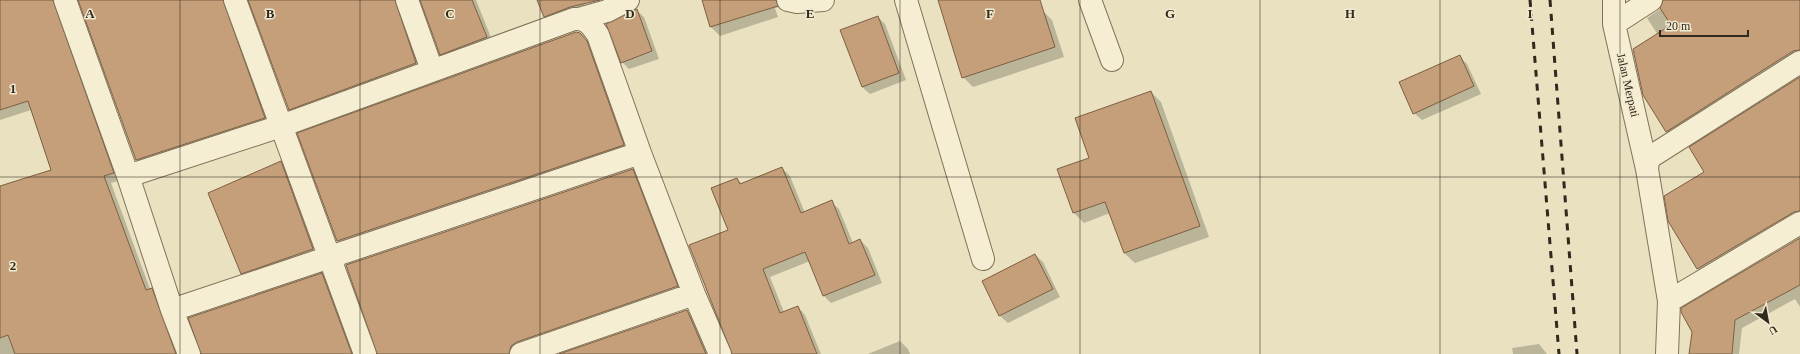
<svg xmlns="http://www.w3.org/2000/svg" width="1800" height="354" viewBox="0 0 1800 354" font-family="Georgia,serif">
  <rect width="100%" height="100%" fill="#e9e1c0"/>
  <path fill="#0003" d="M0 0H63L121 180 111 183 150 289 159 297 180 354H0V187L52 171 31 110 0 120Z
    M79 0H233L272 126 144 168 137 160Z
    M249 0H405L423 71 297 117 290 109Z
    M421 0H476L494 45 448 62 441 54Z
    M538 0H583L588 13 553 24 545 16Z
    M703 0H788L785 6 775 8 778 17 720 36 711 27Z
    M939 0H1038L1043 11 1052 20 1064 57 973 87 963 77Z
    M1664 0H1800V59L1674 139 1667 131 1644 94 1658 35 1647 18 1663 7Z
    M636 10 644 17 659 59 629 69 622 62Z
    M878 17 885 24 906 80 870 94 862 87 841 31Z
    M580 34 594 50 631 153 346 249 338 241 299 134Z
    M1459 56 1467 64 1481 94 1422 120 1414 113Z
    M1800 78V220L1706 276 1698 269 1669 221 1705 172Z
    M1151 92 1161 102 1209 237 1135 263 1124 253 1110 213 1084 223 1074 213Z
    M281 163 290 172 322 259 252 283 242 273Z
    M782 168 790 176 805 213 831 202 839 209 853 243 860 240 868 248 882 283 831 303 824 296 810 261 770 277 784 312 798 307 805 315 821 354H733L729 230 737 179 742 184Z
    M632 170 640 178 685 294 519 354H378Z
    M1800 239V307L1795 299 1742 328 1739 354H1690Z
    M1035 255 1043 262 1060 297 1008 323 1000 316 983 281Z
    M322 274 329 282 356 354H202Z
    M687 311 695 319 710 354H562Z
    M900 341 908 349 910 354H868Z
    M1539 344 1547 354H1513L1512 348Z"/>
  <path fill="#c49f79" stroke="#7d5f42" d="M0 0H53L114 173 104 176 146 290 152 288 176 354H15L8 335 0 338V186L51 170 28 101 0 110Z
    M78 0H223L265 118 136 160Z
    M248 0H395L416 63 289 110Z
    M420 0H472L487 37 440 55Z
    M537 0H600L570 7 544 17Z
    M702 0H776L778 6 710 27Z
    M938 0H1040L1055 47 962 78Z
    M1663 0H1800V50L1793 51 1666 132 1643 95 1633 49 1671 25 1660 8Z
    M637 9 652 51 621 63 606 24Z
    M878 16 899 73 862 87 840 30Z
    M576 32 580 33 587 41 624 145 337 241 297 133Z
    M1460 55 1474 86 1413 114 1399 82Z
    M1800 77V211L1794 212 1697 269 1668 221 1664 196 1704 172 1689 147Z
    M1151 91 1200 226 1124 253 1105 202 1073 213 1057 169 1089 158 1075 118Z
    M281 161 313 249 241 274 208 193Z
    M782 167 801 213 832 200 849 244 860 239 875 275 823 296 805 252 763 269 780 313 798 306 817 354H732L689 245 728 230 711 188 737 178 740 184Z
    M633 169 678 286 517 342 511 346 509 354H377L346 265Z
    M1800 238V285L1735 320 1732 354H1689L1692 332 1681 312V308Z
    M1035 254 1053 289 999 316 982 281Z
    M322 273 352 354H201L188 318Z
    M687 310 706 354H559Z"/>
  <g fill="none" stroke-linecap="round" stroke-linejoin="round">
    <g stroke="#80725a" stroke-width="24">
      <path id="street" d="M65 0 128 176 172 310 189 354
        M235 0 365 354
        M407 0 432 70
        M788 0 797 2 823 0
        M906 0 983 259
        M1090 0 1112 60
        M1614 0V24L1647 169
        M582 18 607 11 628 0
        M1614 24 1651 0
        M128 176 281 126 574 19C587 18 591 25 598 35L640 153 694 294 720 354
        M1669 301 1800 223
        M172 310 640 153
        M521 354 694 294
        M1667 354 1669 301 1647 169 1648 161 1652 156 1800 62"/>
    </g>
    <use href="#street" stroke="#f5eed2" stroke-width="22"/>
    <path stroke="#31291d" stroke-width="3" stroke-dasharray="7 7" stroke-linecap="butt" d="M1530 0 1559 354
      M1550 0 1577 354"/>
  </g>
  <path fill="none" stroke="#31291d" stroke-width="1" stroke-opacity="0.55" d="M180 0V354M360 0V354M540 0V354M720 0V354M900 0V354M1080 0V354M1260 0V354M1440 0V354M1620 0V354M0 177H1800"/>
  <g text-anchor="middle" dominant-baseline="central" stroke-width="3" stroke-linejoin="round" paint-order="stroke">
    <g font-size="12" fill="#31291d" stroke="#f1eacf">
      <text transform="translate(1628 85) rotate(77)">Jalan Merpati</text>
    </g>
  </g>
  <g font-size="13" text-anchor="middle" font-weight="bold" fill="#31291d" stroke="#f1eacf" stroke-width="3" stroke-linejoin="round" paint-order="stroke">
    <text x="90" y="18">A</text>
    <text x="270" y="18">B</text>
    <text x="450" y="18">C</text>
    <text x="630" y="18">D</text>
    <text x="810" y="18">E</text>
    <text x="990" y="18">F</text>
    <text x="1170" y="18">G</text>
    <text x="1350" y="18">H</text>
    <text x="1530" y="18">I</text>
    <text x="13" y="93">1</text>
    <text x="13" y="270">2</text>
  </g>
  <g transform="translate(1768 322) rotate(148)" stroke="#f1eacf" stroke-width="3" paint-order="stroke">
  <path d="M0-3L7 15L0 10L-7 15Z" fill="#31291d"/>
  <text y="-6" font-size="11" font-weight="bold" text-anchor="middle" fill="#31291d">U</text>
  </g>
  <path d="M1660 30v6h88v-6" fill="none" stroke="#31291d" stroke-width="2"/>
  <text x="1666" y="30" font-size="12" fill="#31291d" stroke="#f1eacf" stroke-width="3" paint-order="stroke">20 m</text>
</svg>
